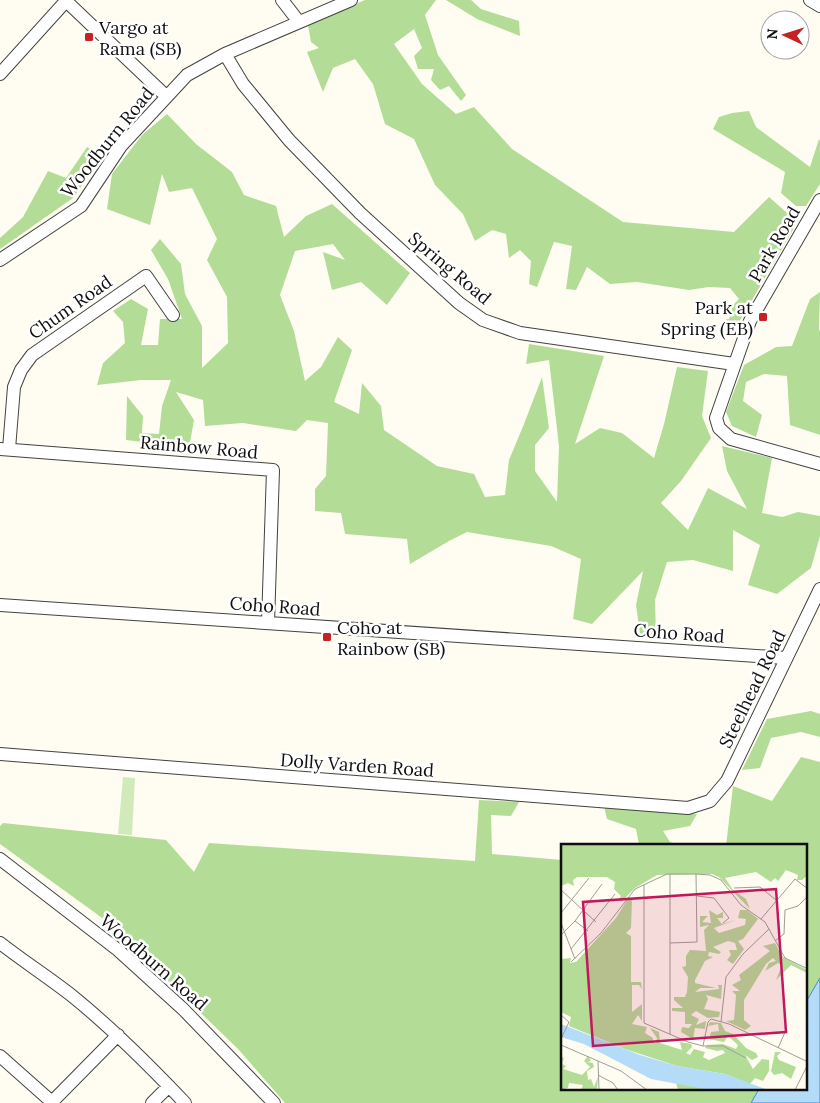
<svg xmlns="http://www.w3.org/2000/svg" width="820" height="1103" viewBox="0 0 820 1103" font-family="Lora,serif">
  <rect width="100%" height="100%" fill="#fffdf1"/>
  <path fill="#d0ebb9" d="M123 777 135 778 132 835 118 834Z"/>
  <path fill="#b3dd97" d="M365 0H436L425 15 438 55 466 95 461 101 449 86 440 90 431 80 434 69H418L414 56 422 48 414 29 394 44 422 84 456 114 474 107 512 149 623 222 734 232 769 197 795 220 793 230 732 334 723 320 729 319 733 305 739 299 730 288 709 287 689 290 637 282 610 284 587 267 576 290 566 289 572 246 554 242 537 287 529 284 531 261 520 250 509 258 506 234 492 230 475 241 463 214 435 185 414 139 385 124 373 84 355 59 333 68 323 92 307 52 319 48 311 42 308 25Z
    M446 0H471L481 9 519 21 520 36 477 19Z
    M749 111 756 127 810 167 819 139 820 141V184L806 206H796L781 193 785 172 713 129 719 117 732 113Z
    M167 114 196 144 232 172 244 195 276 206 284 237 306 216 332 204 410 273 387 305 361 282 332 290 323 252 345 260 333 244 295 251 280 295 294 331 305 381 321 367 338 337 352 350 334 402 359 414 362 383 381 406 384 430 437 466 474 474 485 497 505 495 509 460 524 424 542 377 549 428 535 445V471L557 502 559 446 549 360 526 364 529 344 604 356 575 444 600 428 622 433 654 458 664 424 677 367 708 371 702 416 711 438 681 481 661 503 688 530 708 488 747 509 727 471 722 446 772 458 762 513 782 517 798 512 820 516V536L811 568 777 594 748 585 760 545 733 530V571L693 560 667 562 655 600 656 636 640 634 636 605 643 571 592 624 573 619 581 559 551 546 467 532 449 541 410 564 407 539 345 534 341 513 315 511V489L326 476 328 423 307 420 296 431 243 423 205 426 203 400 176 392 194 420 189 448 126 440 127 396 143 416 142 433 159 434 162 406 171 380H141L97 385 103 363 125 343 123 322 113 311 131 299 148 309 141 345H158L160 319H182L168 279 151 250 160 239 181 264 185 294 202 326V368L228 343 227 297 207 260 217 239 192 188 169 192 162 174 150 225 107 209 112 174 142 135Z
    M87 147 104 155 73 198 0 249V238L23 217 48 171 66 178Z
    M820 292 819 330 820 331V435L790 425 787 376 764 374 746 382 743 401 762 415 756 437 732 426 726 412 744 365 776 347 792 346 810 299Z
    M811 711 820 714V737L801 732 771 738 760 768 742 770 767 719Z
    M801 757 820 762V978L806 1002V846H726L733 786 772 801Z
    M479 800 519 802 511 816 491 815 492 854 562 860V1089H759L751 1103H285L239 1050 105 920 0 844V826L3 823 166 840 194 872 209 843 475 861Z
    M604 806 697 814 690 826 663 831 670 842 678 845H639L636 829 607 819Z"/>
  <path fill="#b4dbf8" stroke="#388dd2" d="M820 978V1103H751L759 1089H806V1002Z"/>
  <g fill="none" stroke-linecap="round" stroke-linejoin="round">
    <g stroke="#424242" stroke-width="14">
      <path id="minor" d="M65 0 166 96
        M282 0 299 22
        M810 0 820 6
        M225 54 243 84 289 140 360 213 459 303 483 320 520 333 734 364
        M0 74 66 1
        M820 200 750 321 716 418 719 428 731 439 820 464
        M0 260 81 206 121 146 187 75 225 54 351 0
        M0 449 273 470 268 623
        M9 449 14 387 21 370 32 355 146 276 173 315
        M0 605 786 658
        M0 754 688 808 710 801 727 781 820 589
        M0 859 118 950 183 1009 274 1103
        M0 943C23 961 48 977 71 995 112 1028 149 1065 185 1103
        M0 1056 53 1103
        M51 1103 118 1035
        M152 1103 169 1086"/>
    </g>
    <use href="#minor" stroke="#fff" stroke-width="12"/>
  </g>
  <g fill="#c52221" stroke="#fff" stroke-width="2">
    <rect x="84" y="32" width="10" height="10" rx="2.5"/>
    <rect x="758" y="312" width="10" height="10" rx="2.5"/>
    <rect x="322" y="632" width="10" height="10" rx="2.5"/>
  </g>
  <g text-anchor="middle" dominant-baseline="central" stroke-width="5" stroke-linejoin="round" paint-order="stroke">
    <g font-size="18" fill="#0f0f0f" stroke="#fff" text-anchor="start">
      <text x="99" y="27">Vargo at<tspan x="99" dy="21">Rama (SB)</tspan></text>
      <text x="753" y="307" text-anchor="end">Park at<tspan x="753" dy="21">Spring (EB)</tspan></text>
      <text x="337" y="627">Coho at<tspan x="337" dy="21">Rainbow (SB)</tspan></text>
    </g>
    <g font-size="18" fill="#0f0f0f" stroke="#fff">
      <text transform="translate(107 142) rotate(-51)">Woodburn Road</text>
      <text transform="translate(774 244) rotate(-60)">Park Road</text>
      <text transform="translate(450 268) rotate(40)">Spring Road</text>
      <text transform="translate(70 307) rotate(-35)">Chum Road</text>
      <text transform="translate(199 447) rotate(5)">Rainbow Road</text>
      <text transform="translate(275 606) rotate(4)">Coho Road</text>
      <text transform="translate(679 633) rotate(4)">Coho Road</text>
      <text transform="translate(752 689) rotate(-64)">Steelhead Road</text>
      <text transform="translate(357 765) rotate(4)">Dolly Varden Road</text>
      <text transform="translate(154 962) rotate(41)">Woodburn Road</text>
    </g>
  </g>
  <g transform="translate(561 844)">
    <rect width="246" height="246" fill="#fffdf1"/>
    <path d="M0 0H246V32L241 36H236L237 31 225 26 217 37 214 34 210 38 195 28 164 34 172 46 185 55 189 65 158 33 151 30 96 31 74 44 61 57 57 56 60 52 53 45 54 38 46 33H16L12 36 13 42 7 39 0 42ZM68 53 71 55 70 84 65 89 70 92V138H80L81 145 78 141H71V168L81 160V177L77 171 71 180 86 183 84 189 92 194V198L95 199 96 194 89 184 98 188 99 199 121 206 119 198 130 200 131 203 125 209 129 211 133 205 144 208 142 213 148 216 164 209 162 206 156 207 144 204 146 201 162 200 175 205 177 201 167 192 163 198 148 195 150 188 158 187 157 180 147 182 149 178 160 179 164 187 172 190 185 204 195 209 197 213 191 216 184 211 192 225 201 215 208 216V227L202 237 194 234 189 240 164 230 116 222 64 205 8 182 10 173 0 168V115L10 114 9 119 15 118 55 74ZM148 66 156 71 162 68V74H156L161 80 175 76 153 84 158 89 184 81 185 75 177 74 179 66H186L197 75 182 95 177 97 183 105 172 120 166 116 170 111 168 106H176L174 99 167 97 152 103 160 108 158 110 148 108 147 112 152 113 144 117 134 136V139L155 144H139L134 148 158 145 157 141H161L160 155 145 151 147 155 143 165 159 168 158 173 147 174 135 167 130 171 138 175 135 181 145 177 144 185 134 184 132 195 120 188 121 183 128 184 131 180H124V168L111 167V164H122L113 156V153H124L126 148 127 133 121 123 125 122V112L129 106 145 107 143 86 148 81 139 83V72H147L141 78 150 79ZM214 99 222 113 246 126V129L230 121 215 136 221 121 217 119 204 127 208 119 215 117 212 114 205 120 183 156V176L190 182 184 186 165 177 173 176 175 151 171 147H179L171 141 180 136 178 131 209 107 202 102ZM214 208H220L216 212 218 216 235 223 230 235 221 229 213 231 210 227ZM27 212 30 217 26 218 32 219 33 223 26 227 27 236 30 235 33 243 37 233 36 246H20L22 241 8 239 7 244 0 246V213L3 214 1 220 5 222 2 225 21 231 29 223 23 217ZM115 239H123L149 246H117Z" fill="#b3dd97"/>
    <path d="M0 180 79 211 116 222 164 230 207 246H149L90 235 23 200 0 193Z" fill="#b4dbf8"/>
    <path fill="none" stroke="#9f9e97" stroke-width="1" d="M109 30V190M83 41V179L127 198 142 202H162L185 214M173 44 199 43 215 56M0 46 35 78M136 52 153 54 168 74 162 79M0 69 28 34M200 75 234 35 247 45M14 77 27 87M0 79 14 115M0 91 14 77 41 40M214 97 223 90 224 66 237 62 247 52M109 99 136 98 135 30M10 105 54 50M10 118 40 89 74 45 106 30H135L149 31 160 36 180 61 204 78 224 114 247 125M0 171 8 178 0 195M160 178 165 133 182 110 208 85M0 201 60 227 86 246M142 202 147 178 150 175 168 180 247 218M217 204 225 186M37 217 38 246M37 231 52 239 57 246M234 246 247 220"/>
    <path fill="#c2185b" fill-opacity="0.15" stroke="#c2185b" stroke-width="2.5" d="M215 45 225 188 32 202 22 58Z"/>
    <rect width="246" height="246" fill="none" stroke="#0f0f0f" stroke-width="2.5"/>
  </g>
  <g transform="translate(785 35) rotate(274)"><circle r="24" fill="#ffffff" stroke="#9f9f9f"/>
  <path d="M0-4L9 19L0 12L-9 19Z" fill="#c52221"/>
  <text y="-8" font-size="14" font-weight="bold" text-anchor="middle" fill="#0f0f0f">N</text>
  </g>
</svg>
